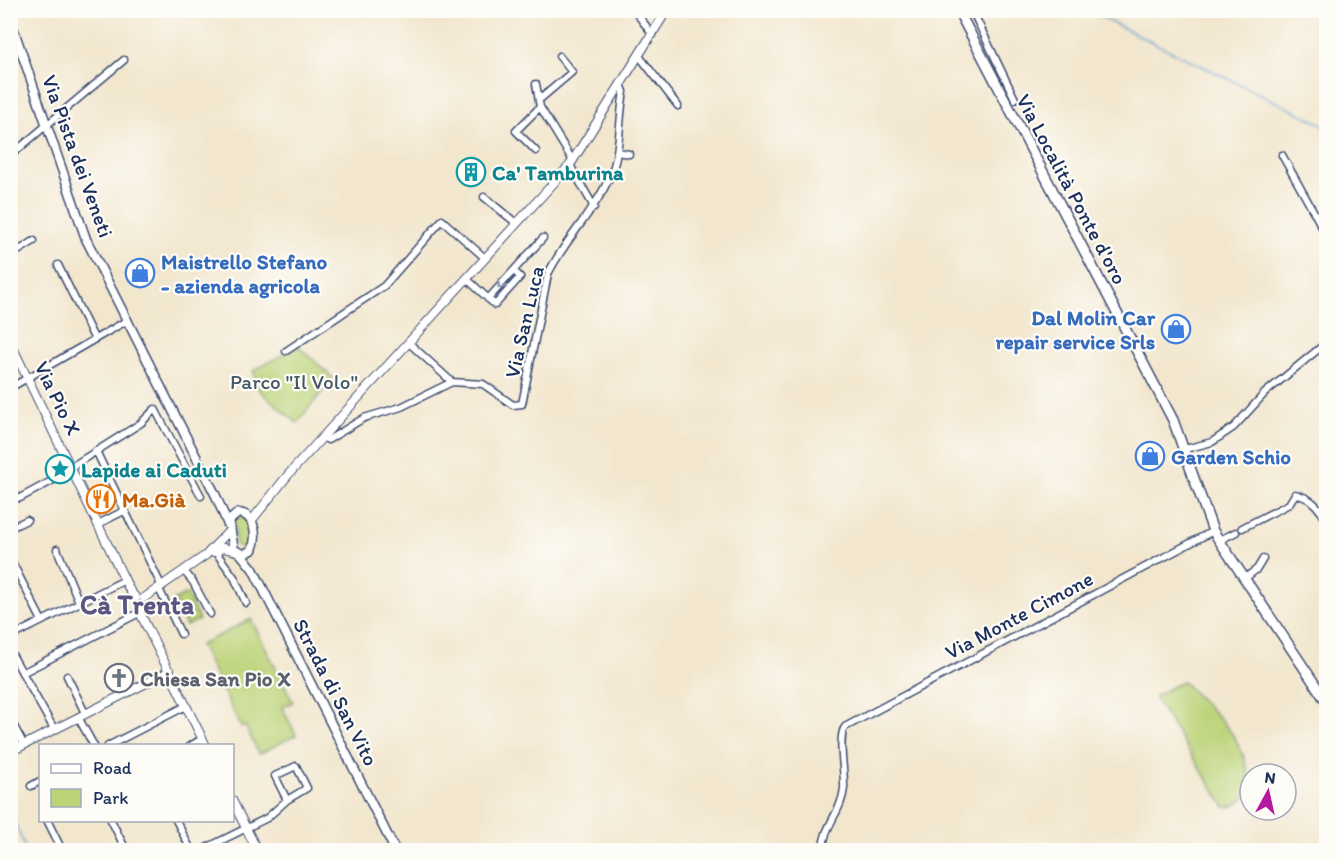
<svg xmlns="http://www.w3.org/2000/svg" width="1337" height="861" viewBox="0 0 1337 861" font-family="Itim,sans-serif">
  <rect width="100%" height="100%" fill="#fdfcf7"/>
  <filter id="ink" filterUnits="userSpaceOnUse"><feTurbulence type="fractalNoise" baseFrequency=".0167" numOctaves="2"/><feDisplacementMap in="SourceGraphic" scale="12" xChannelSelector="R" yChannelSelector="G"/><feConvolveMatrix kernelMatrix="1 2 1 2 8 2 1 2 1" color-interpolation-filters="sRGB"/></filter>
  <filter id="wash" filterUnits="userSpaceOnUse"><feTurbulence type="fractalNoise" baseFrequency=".008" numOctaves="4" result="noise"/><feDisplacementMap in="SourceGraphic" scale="24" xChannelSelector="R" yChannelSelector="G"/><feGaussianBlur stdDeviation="1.35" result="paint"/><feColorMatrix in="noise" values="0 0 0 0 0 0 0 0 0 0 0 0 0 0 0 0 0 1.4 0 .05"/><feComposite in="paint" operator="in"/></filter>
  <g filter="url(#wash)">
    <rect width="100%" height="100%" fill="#f2e6cd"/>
    <path fill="#bcd378" stroke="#6c816b" stroke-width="1.5" d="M298 346 333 378 297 423 259 390 253 371Z
      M242 516C249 524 252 536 249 546L244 549 236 545 234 519Z
      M187 594 199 620 186 626 174 600Z
      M251 619 293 702 282 707 296 735 259 754 245 726 241 727 200 645Z
      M1182 681C1219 718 1250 740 1250 794L1234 806 1225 807 1154 697Z"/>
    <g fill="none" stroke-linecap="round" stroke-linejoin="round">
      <path stroke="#5e9fd1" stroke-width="1.5" d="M1086 10 1326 126
        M10 811 26 850"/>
    </g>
  </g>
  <g filter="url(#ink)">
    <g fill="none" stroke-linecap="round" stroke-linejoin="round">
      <g stroke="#3b4a6f" stroke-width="9">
        <path id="minor" d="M634 10 653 35
          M972 10 1015 99
          M640 57 678 106
          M536 84 540 107 573 161
          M539 100 572 72 559 56
          M536 151 516 131 540 107
          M617 152 629 154
          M1282 155 1326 234
          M10 156 124 60
          M570 165 594 207
          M484 197 516 223
          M10 256 34 241
          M58 265 94 338
          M467 279 495 305 520 277 514 271
          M488 299 543 238
          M409 343 452 382
          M286 351 384 286 442 220 485 258
          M10 388 128 320
          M324 438 328 440 364 418 401 407 452 382 483 384 513 405 522 404 548 274C567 235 600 207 614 166 621 142 619 116 624 92L622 86
          M1185 449 1212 442 1234 427 1265 393 1326 343
          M96 451 162 587
          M71 467 141 423 155 409 201 496
          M10 499 20 498 72 470
          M98 524 124 511
          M10 528 27 520
          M1242 528 1289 504 1295 494C1311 498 1317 505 1326 519
          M1218 541 1236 532
          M57 549 79 602
          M215 551 234 577 246 603
          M10 558 42 621
          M184 571 193 582 210 614
          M1244 579 1257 569 1263 559
          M159 589 181 634
          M10 637 125 580
          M10 651 54 729
          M22 673 141 612
          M67 676 85 713
          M78 717 94 746
          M10 719 24 745
          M108 746 186 706
          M190 746 202 739
          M31 786 40 781
          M47 820 62 850
          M111 820 126 850
          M176 820 191 850
          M202 850 267 818 287 800 307 788 296 766 275 776 287 800
          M823 850C823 826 842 812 844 788 845 772 837 737 845 727L1213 531"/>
      </g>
      <g stroke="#3b4a6f" stroke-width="10">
        <path id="tertiary" d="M10 342 130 591 136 598
          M252 520 288 475 570 165 667 10
          M213 552 223 548 234 550
          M144 598 206 555 229 531
          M140 607 142 617 206 746
          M10 752 170 671
          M232 800 257 850"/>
      </g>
      <g stroke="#3b4a6f" stroke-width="11">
        <path id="secondary" d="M10 19 86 239 216 496 228 525
          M238 513C255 514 258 536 252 550L244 554 234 550 229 521Z
          M240 553 253 569 395 850"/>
      </g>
      <g stroke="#3b4a6f" stroke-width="12">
        <path id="primary" d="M958 10 1173 420 1213 531 1326 701"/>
      </g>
      <use href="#minor" stroke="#fff" stroke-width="6"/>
      <use href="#tertiary" stroke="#fff" stroke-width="8"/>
      <use href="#secondary" stroke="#fff" stroke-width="8"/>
      <use href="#primary" stroke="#fff" stroke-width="9"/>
    </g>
    <defs><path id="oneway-chevron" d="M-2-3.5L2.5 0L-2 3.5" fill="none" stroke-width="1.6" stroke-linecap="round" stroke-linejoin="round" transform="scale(1.5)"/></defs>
    <use stroke="#8d97ae" href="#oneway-chevron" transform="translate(501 285) rotate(133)"/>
  </g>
  <defs>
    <g id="building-ring" transform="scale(1.5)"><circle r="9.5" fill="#fdfcf7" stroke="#0f9aa8" stroke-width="1.5"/><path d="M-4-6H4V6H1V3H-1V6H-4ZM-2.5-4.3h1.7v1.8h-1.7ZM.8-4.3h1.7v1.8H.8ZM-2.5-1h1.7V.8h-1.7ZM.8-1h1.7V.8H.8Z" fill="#0f9aa8"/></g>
    <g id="shop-ring" transform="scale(1.5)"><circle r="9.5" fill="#fdfcf7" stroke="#3f7fe0" stroke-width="1.5"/><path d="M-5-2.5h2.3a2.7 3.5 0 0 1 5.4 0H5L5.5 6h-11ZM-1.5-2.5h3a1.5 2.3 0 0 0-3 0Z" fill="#3f7fe0"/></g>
    <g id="sight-ring" transform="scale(1.5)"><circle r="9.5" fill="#fdfcf7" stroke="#0f9aa8" stroke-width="1.5"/><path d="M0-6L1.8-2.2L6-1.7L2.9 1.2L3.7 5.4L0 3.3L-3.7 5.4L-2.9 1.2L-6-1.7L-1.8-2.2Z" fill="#0f9aa8"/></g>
    <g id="restaurant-ring" transform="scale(1.5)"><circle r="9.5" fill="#fdfcf7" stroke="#e8710a" stroke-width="1.5"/><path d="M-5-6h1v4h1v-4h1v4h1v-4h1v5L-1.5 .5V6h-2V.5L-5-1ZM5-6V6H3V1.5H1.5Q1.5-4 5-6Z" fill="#e8710a"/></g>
    <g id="church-ring" transform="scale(1.5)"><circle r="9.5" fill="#fdfcf7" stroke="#6b7280" stroke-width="1.5"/><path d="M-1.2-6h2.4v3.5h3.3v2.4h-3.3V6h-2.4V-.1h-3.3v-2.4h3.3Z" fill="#6b7280"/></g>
  </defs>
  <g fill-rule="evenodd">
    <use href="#building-ring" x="471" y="172"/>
    <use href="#shop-ring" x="140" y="273"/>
    <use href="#shop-ring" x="1176" y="329"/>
    <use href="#shop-ring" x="1150" y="456"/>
    <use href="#sight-ring" x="60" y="469"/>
    <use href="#restaurant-ring" x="101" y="499"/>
    <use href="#church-ring" x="119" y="678"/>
  </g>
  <g text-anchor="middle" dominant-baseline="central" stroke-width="4.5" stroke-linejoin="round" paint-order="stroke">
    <g font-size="21" fill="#1b2f5e" stroke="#fdfcf7">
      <text transform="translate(78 156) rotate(70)">Via Pista dei Veneti</text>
      <text transform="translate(1072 189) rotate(62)">Via Località Ponte d'oro</text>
      <text transform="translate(524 322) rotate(-77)">Via San Luca</text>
      <text transform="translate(58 398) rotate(64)">Via Pio X</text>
      <text transform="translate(1019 615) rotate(-28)">Via Monte Cimone</text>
      <text transform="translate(336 692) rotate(63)">Strada di San Vito</text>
    </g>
    <g font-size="21" font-weight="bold" fill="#0d838f" stroke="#fdfcf7" text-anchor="start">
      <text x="492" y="172">Ca' Tamburina</text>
      <text x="81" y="469">Lapide ai Caduti</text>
    </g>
    <g font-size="21" font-weight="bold" fill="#366cbe" stroke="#fdfcf7" text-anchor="start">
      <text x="161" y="261">Maistrello Stefano<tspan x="161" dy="24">- azienda agricola</tspan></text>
      <text x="1155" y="317" text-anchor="end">Dal Molin Car<tspan x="1155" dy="24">repair service Srls</tspan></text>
      <text x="1171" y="456">Garden Schio</text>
    </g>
    <g font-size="21" fill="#435864" stroke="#fdfcf7">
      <text x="294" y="381">Parco "Il Volo"</text>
    </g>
    <g font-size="21" font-weight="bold" fill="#c56008" stroke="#fdfcf7" text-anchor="start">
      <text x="122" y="499">Ma.Già</text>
    </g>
    <g font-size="21" font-weight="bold" fill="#5b616d" stroke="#fdfcf7" text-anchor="start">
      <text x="140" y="678">Chiesa San Pio X</text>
    </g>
    <g font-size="27" font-weight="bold" fill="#5b5784" stroke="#fdfcf7">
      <text x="137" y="604">Cà Trenta</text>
    </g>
  </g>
  <rect width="1337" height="861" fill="none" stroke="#fdfcf7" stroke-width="36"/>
  <rect x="39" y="744" width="195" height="78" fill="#fdfcf7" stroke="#a3aaba" stroke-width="1.5"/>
  <rect x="51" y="764" width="30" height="9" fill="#ffffff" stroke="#a3aaba" stroke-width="1.5"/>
  <text x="93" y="774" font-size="18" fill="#1b2f5e">Road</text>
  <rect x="51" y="789" width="30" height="18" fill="#bcd378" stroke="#a3aaba" stroke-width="1.5"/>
  <text x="93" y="804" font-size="18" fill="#1b2f5e">Park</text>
  <g transform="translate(1268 792) rotate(8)"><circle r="28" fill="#fdfcf7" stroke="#a3aaba" stroke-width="1.5"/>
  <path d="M0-4.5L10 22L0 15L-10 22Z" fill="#b5179e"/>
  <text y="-9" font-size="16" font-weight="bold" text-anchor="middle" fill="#1b2f5e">N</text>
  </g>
</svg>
